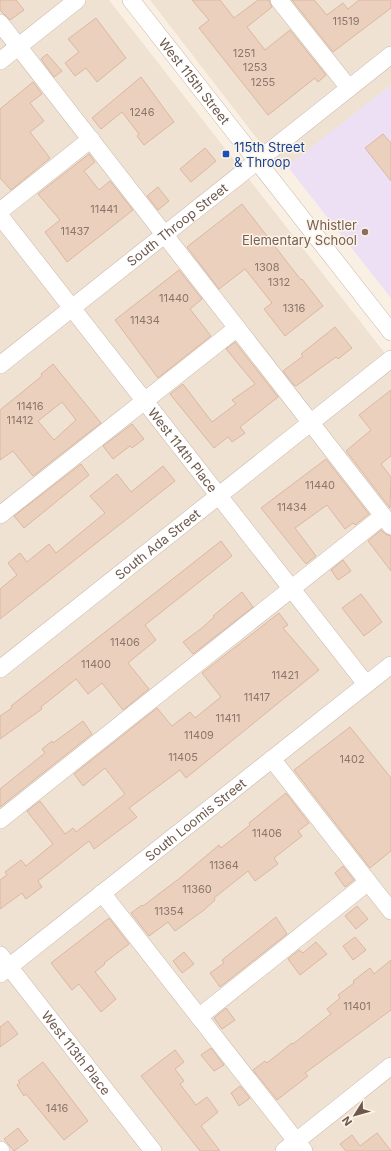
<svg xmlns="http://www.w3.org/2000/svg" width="391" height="1151" viewBox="0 0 391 1151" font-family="Inter,sans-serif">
  <rect width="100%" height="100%" fill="#f9f0e3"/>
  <path fill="#efe2d2" d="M0 0H109L391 361V1151H0Z
    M150 0H391V85L282 171Z"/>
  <path fill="#ede0f5" d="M391 85V298L287 166Z"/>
  <path fill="#ebd0be" stroke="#dbb7a1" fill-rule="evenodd" d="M0 0H16L24 10 10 20 0 10Z
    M192 0H220L234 18 258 0H269L272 7 247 27 265 50 290 30 326 75 318 82 315 78 268 115 199 28 209 20Z
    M292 0H314L327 15 343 3 348 9 359 0H391V8L333 52Z
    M96 18 126 58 97 82 86 68 75 76 65 63 79 52 68 39Z
    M47 54 62 71 54 77 41 59Z
    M141 77 174 122 144 145 137 136 139 134 122 112 101 129 92 118Z
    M33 82 42 94 30 103 44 121 30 132 50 158 11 190 0 178V109Z
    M383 134 391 143V181L365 148Z
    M205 148 216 161 191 182 180 169Z
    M89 154 95 162 84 171 99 190 110 181 133 210 67 262 45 232 60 220 38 194Z
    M158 187 169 201 158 210 147 196Z
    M242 204 301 280 302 279 323 306 285 336 264 309 272 303 245 269 219 289 187 247Z
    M179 270 202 299 190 309 211 336 158 378 115 320Z
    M335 327 352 348 338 359 336 357 296 386 294 385 283 371 303 356 301 354Z
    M235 342 278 397 240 427 245 433 232 442 228 437 214 448 170 394 183 384 212 422 236 404 232 400 255 384 226 349Z
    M53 364 101 423 33 476 13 451 0 460V410L42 376 41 374ZM62 402 76 420 54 440 38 421Z
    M391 390V456L381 464 391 477 390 508 346 451 371 430 359 415Z
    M132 424 144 439 132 448 130 446 113 459 103 446Z
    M326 459 369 514 355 525 353 523 345 529 327 505 295 528 316 556 306 564 261 508Z
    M81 464 89 475 24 528 14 516Z
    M163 466 175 481 0 619V589L17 575 8 563 20 553 27 562 49 544 56 553 105 513 90 496 117 474 131 492Z
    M381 530 387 535 391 536V571L368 541Z
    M221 541 232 556 145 625 156 640 128 663 149 689 123 710 102 683 88 694 76 679 41 707 42 709 0 739V716L12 708 11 706Z
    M343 560 351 571 338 580 331 570Z
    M242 592 253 607 193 654 183 642 202 628 214 617 213 616Z
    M361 594 382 622 364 636 342 608Z
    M279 613 288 625 283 628 319 670 186 778 180 770 129 808 137 817 121 829 94 849 89 841 38 881 42 887 26 899 22 893 0 909V880L7 875 5 872 21 860 26 866 53 844 27 811 40 801 65 834 73 828 76 832 102 812 125 794 105 768 83 786 74 774 157 708 172 726 190 712 195 718 221 697 202 673Z
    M83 721 92 734 0 807V789L45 753 42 749 52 741 53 743Z
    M350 727 391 778V851L370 868 294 770Z
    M286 793 309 823 298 831 302 836 274 858 278 864 255 881 248 871 214 898 215 900 204 910 175 931 168 922 149 936 131 913 142 905 143 906 180 878 219 845 221 848 250 825 249 823Z
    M343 866 354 880 345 887 335 873Z
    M357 906 368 919 356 929 345 916Z
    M276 917 287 934 220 987 210 973 224 963 222 960Z
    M109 918 129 944 104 963 105 964 95 972 116 999 101 1012 79 984 72 990 51 963Z
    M355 937 366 950 353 960 343 946Z
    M316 942 327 954 300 975 288 959 299 950 303 953Z
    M184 952 194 964 182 973 173 961Z
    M391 960V1010L305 1073 308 1076 277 1100 253 1070 265 1061 267 1063 292 1043 293 1044 331 1014 327 1009 340 998 338 995 354 983 353 981 370 968 374 974Z
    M226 1008 235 1020 222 1029 214 1018Z
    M8 1021 18 1034 0 1047V1027Z
    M211 1048 224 1065 214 1071 201 1055Z
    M175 1050 184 1062 175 1069 184 1081 180 1084 196 1105 207 1097 218 1112 201 1126 220 1151H200L141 1076Z
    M43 1062 88 1121 64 1140 26 1094 24 1096 17 1085 20 1083 18 1081Z
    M240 1086 250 1098 239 1106 231 1093Z
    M18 1128 28 1141 14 1151 4 1139Z
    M377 1133 391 1151H346L340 1144 352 1135 360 1146Z"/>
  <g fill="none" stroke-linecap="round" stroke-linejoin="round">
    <g stroke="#c8b8ab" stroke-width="18">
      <g id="minor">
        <path id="s1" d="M131 0 391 332"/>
        <path d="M279 0 349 88"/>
        <path d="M0 23 391 526"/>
        <path d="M0 61 77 0"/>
        <path d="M0 211 91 139"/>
        <path id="s2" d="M0 216 366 684"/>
        <path id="s3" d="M0 365 391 55"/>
        <path d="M0 515 237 328"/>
        <path id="s4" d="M0 669 391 359"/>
        <path d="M272 759 391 911"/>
        <path d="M0 820 383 516"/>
        <path d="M102 893 304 1151"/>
        <path id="s5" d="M0 955 153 1151"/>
        <path id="s6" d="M0 974 391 665"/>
        <path d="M199 1017 368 882"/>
        <path d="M0 1150 1 1151"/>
        <path d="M284 1151 391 1066"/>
      </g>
    </g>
    <use href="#minor" stroke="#fff" stroke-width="17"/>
  </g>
  <rect fill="#1a4fb4" stroke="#fcf4e8" stroke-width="1.5" x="222" y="150" width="8" height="8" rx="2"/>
  <circle fill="#8d6e63" stroke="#fcf4e8" stroke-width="1.5" cx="365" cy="232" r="4"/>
  <g text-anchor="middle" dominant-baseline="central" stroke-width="3" stroke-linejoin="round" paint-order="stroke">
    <g font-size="11" fill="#8c7668">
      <text x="346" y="21">11519</text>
      <text x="244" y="53">1251</text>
      <text x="255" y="67">1253</text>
      <text x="263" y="82">1255</text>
      <text x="142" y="112">1246</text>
      <text x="104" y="209">11441</text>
      <text x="75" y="231">11437</text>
      <text x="267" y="267">1308</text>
      <text x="279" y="282">1312</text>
      <text x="174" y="298">11440</text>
      <text x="294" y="308">1316</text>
      <text x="145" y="320">11434</text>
      <text x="30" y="406">11416</text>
      <text x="20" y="420">11412</text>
      <text x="320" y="485">11440</text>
      <text x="292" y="507">11434</text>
      <text x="125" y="642">11406</text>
      <text x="96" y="664">11400</text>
      <text x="285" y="675">11421</text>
      <text x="257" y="697">11417</text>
      <text x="228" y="718">11411</text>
      <text x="199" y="735">11409</text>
      <text x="183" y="757">11405</text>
      <text x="352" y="759">1402</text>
      <text x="267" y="833">11406</text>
      <text x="224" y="865">11364</text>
      <text x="197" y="889">11360</text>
      <text x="169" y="911">11354</text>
      <text x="357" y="1006">11401</text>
      <text x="57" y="1108">1416</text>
    </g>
    <g font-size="13" fill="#6d584c" stroke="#fcf4e8">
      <text stroke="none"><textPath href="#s1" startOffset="103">West 115th Street</textPath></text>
      <text stroke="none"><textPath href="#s3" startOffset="226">South Throop Street</textPath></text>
      <text stroke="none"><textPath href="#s2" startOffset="297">West 114th Place</textPath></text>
      <text stroke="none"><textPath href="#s4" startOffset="201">South Ada Street</textPath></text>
      <text stroke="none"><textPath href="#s6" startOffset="249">South Loomis Street</textPath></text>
      <text stroke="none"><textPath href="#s5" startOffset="124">West 113th Place</textPath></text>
    </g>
    <g font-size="13" fill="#164399" stroke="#fcf4e8" text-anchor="start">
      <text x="234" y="147">115th Street<tspan x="234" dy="15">&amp; Throop</tspan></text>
    </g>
    <g font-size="13" fill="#785e54" stroke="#fcf4e8" text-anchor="end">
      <text x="357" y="225">Whistler<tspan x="357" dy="15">Elementary School</tspan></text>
    </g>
  </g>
  <g transform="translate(355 1115) rotate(233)" stroke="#fcf4e8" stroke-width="3" paint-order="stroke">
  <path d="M0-3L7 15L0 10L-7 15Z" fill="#6d584c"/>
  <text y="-6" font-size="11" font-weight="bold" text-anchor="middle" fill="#6d584c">N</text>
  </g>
</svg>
